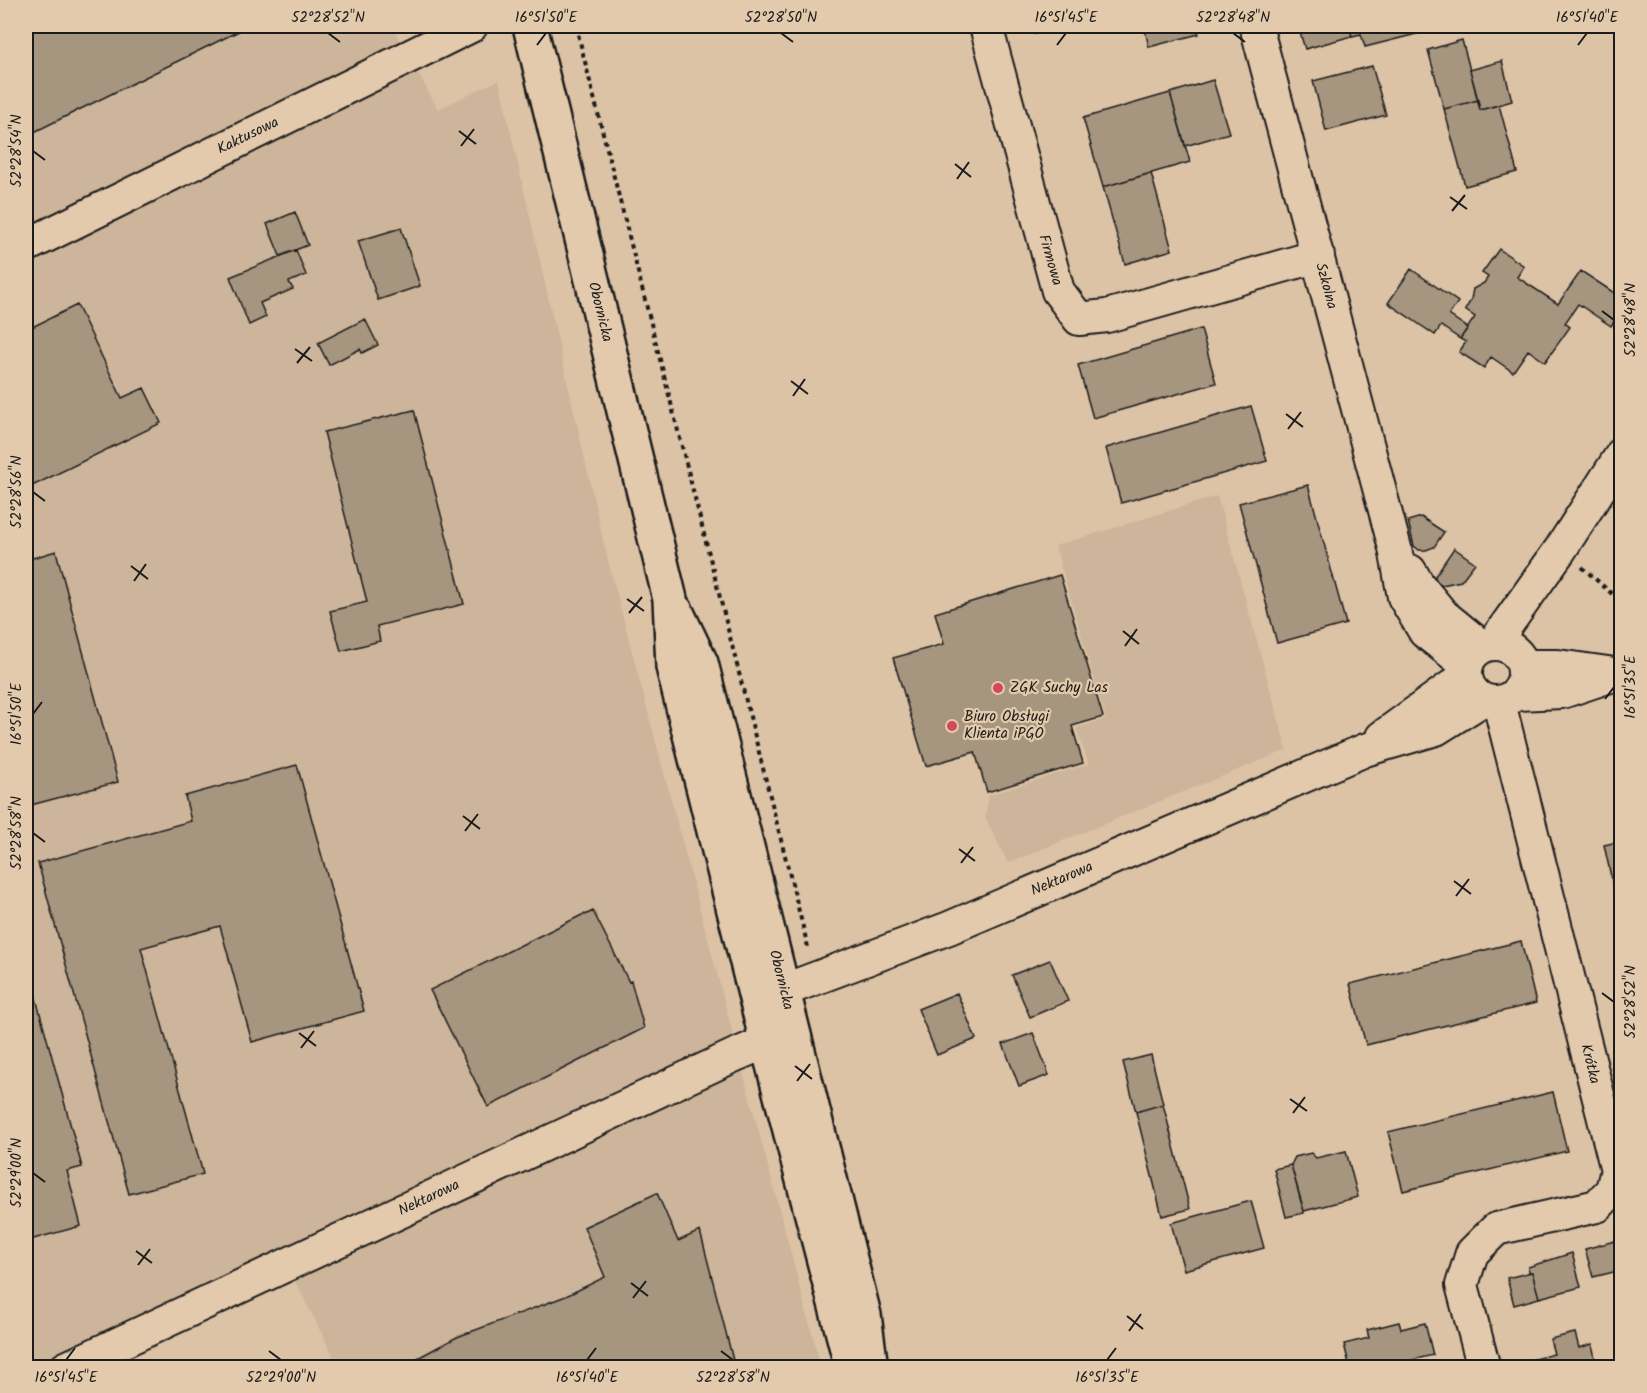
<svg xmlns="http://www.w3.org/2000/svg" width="1647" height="1393" viewBox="0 0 1647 1393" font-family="Kalam,sans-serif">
  <rect width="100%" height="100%" fill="#dcc3a6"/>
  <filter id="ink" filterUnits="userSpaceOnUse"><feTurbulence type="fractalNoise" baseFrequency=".0167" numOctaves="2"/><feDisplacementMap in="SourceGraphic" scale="12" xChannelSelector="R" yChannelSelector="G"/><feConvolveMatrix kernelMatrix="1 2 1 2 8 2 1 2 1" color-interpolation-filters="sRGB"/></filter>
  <g filter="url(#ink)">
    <path fill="#ccb59a" d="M26 26H400L396 34 438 109 499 80 607 557 821 1367H339L281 1254 31 1367H26Z
      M1217 496 1287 750 1008 863 985 817 989 795 1089 764 1076 728 1106 719 1055 546Z"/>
    <path fill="#a6957f" stroke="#1c1c1c" stroke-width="1.5" d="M26 26H249L26 136Z
      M1033 26H1065L1035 34Z
      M1144 26H1196L1199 34 1149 47Z
      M1298 26H1349L1352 36 1305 49Z
      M1349 26H1448L1365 47 1361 34 1352 36Z
      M1462 40 1478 100 1444 109 1428 50Z
      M1502 61 1512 101 1480 110 1470 70Z
      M1372 66 1386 115 1326 131 1313 81Z
      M1213 80 1229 133 1185 146 1170 93Z
      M1170 93 1190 162 1103 187 1083 118Z
      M1478 100 1480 110 1499 105 1517 172 1465 186 1444 109Z
      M1151 173 1172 250 1125 264 1103 187Z
      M295 212 308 245 280 256 267 224Z
      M401 228 420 286 378 300 358 241Z
      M1499 249 1524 266 1517 277 1558 304 1581 271 1622 298V311L1611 326 1578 304 1565 323 1570 327 1545 362 1528 350 1513 372 1491 357 1484 368 1459 352 1466 342 1460 339 1475 317 1465 310 1471 300 1473 289 1484 283 1488 277 1482 273Z
      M296 250 306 275 289 282 293 289 260 303 266 317 249 325 230 277Z
      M1411 269 1458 302 1449 315 1468 328 1460 339 1441 326 1435 335 1388 303Z
      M77 305 122 398 144 388 161 423 26 489V330Z
      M365 319 378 345 362 353 360 349 329 365 318 343Z
      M1201 329 1216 383 1093 418 1078 365Z
      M1251 406 1267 461 1121 503 1106 448Z
      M414 410 464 604 377 626 380 641 341 651 330 611 367 602 324 432Z
      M1308 485 1346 624 1277 643 1239 503Z
      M1421 517 1444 532 1434 547 1426 550H1419L1414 546 1408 521Z
      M1454 548 1475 563 1461 581 1437 586 1435 576Z
      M56 551 118 782 27 806 26 801V560Z
      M1060 575 1103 717 1072 726 1083 763 987 792 975 752 926 766 893 658 944 644 935 613Z
      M297 765 364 1011 252 1042 220 926 141 948 203 1174 129 1194 38 863 191 821 185 796Z
      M1622 841V888L1614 890 1604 845Z
      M593 911 629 982 631 981 644 1028 488 1107 430 990 584 914 585 915Z
      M1521 941 1536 1003 1366 1045 1350 984Z
      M1050 960 1068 1001 1030 1017 1012 975Z
      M26 962 82 1167 67 1171 81 1226 26 1241Z
      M957 993 976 1039 937 1055 918 1009Z
      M1033 1033 1049 1075 1019 1086 1003 1044Z
      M1151 1055 1163 1104 1136 1112 1123 1062Z
      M1553 1092 1567 1151 1403 1191 1388 1132Z
      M1163 1104 1190 1209 1162 1216 1136 1112Z
      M1346 1151 1358 1197 1304 1211 1291 1165 1295 1157 1311 1153 1316 1158Z
      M1291 1165 1304 1213 1286 1217 1274 1169Z
      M657 1193 678 1241 700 1231 735 1368H399L457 1337 566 1296 605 1277 584 1227Z
      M1251 1201 1264 1248 1184 1270 1171 1223Z
      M1622 1239V1270L1593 1277 1585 1249Z
      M1572 1253 1581 1287 1539 1298 1532 1272H1529L1528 1267Z
      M1532 1272 1539 1298 1514 1305 1507 1278Z
      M1399 1322 1401 1329 1425 1323 1433 1355 1408 1361 1410 1368H1350L1344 1344 1369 1338 1367 1330Z
      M1575 1333 1579 1348 1592 1344 1597 1368H1532L1530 1360 1554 1354 1550 1339Z"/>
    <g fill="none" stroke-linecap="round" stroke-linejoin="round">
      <g stroke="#1c1c1c" stroke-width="36">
        <path id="minor" d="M986 26 1058 291 1079 319 1107 316 1318 256
          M1256 26 1395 548 1404 597 1425 632 1467 665
          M26 246 471 26
          M1410 571 1419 586 1443 615 1482 647
          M1493 644 1560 550 1622 454
          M1466 673a29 29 0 1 1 58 0a29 29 0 1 1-58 0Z
          M1524 666H1558L1608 673
          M1517 694 1562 692 1622 672
          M1382 737 1466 676
          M758 1000 949 928 1365 750 1436 729 1482 700
          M66 1368 733 1056 792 1031
          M1484 1368 1462 1285 1472 1253 1496 1229 1597 1206 1612 1190 1617 1170 1499 703"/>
      </g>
      <g stroke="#1c1c1c" stroke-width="38">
        <path id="secondary" d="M530 26 670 599 673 667 767 1042 852 1368
          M676 611 701 663 864 1315 871 1368"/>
      </g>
      <path stroke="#1c1c1c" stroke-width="4" stroke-dasharray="4.5 4.5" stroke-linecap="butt" d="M576 26 808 947
        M1582 567 1622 603"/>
      <use href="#minor" stroke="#e4caac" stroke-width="32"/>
      <use href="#secondary" stroke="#e4caac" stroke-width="33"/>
    </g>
  </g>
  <path fill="none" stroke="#1c1c1c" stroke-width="2" d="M328 33 340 42M781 33 793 42M1233 33 1245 42M537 45 546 33M1057 45 1066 33M1578 45 1587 33M459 131 476 144M461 146 474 129M33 151 45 160M955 164 971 177M957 179 969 162M1450 197 1467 209M1452 211 1465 195M1602 311 1614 320M295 349 312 361M297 363 310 347M791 381 808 394M793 396 805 379M1286 414 1303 427M1288 429 1301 412M33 492 45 501M131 566 148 579M134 581 146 564M627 599 644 611M629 613 642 597M1123 631 1139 644M1125 646 1137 629M1605 699 1614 687M33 714 42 702M463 816 480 829M465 831 478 814M33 833 45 842M959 849 975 861M961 863 973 847M1454 881 1471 894M1456 896 1469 879M1602 993 1614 1002M299 1033 316 1046M301 1048 314 1031M795 1066 812 1079M797 1081 810 1064M1290 1099 1307 1111M1293 1113 1305 1097M33 1173 45 1182M136 1251 152 1263M138 1265 150 1249M631 1283 648 1296M633 1298 646 1281M1127 1316 1143 1329M1129 1331 1141 1314M269 1351 281 1360M721 1351 733 1360M66 1360 75 1348M587 1360 596 1348M1107 1360 1116 1348"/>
  <g fill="#d1495b" stroke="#e4caac" stroke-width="2">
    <circle cx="998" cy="688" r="6"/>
    <circle cx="952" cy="726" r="6"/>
  </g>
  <g text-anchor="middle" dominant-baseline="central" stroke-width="4.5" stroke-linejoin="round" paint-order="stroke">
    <g font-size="15" fill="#1c1c1c" stroke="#e4caac">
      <text transform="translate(248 136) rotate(-26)">Kaktusowa</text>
      <text transform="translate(1050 260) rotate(74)">Firmowa</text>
      <text transform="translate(1326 286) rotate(75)">Szkolna</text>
      <text transform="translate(600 312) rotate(76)">Obornicka</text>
      <text transform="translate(1062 879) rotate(-23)">Nektarowa</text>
      <text transform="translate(781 980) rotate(76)">Obornicka</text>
      <text transform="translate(1590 1064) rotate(76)">Krótka</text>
      <text transform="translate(429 1198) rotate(-25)">Nektarowa</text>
    </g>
    <g font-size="15" fill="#1c1c1c" stroke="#e4caac" text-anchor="start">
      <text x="1010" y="688">ZGK Suchy Las</text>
      <text x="964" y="717">Biuro Obsługi<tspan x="964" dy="17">Klienta iPGO</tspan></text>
    </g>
  </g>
  <rect width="1647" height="1393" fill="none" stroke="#e4caac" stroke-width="66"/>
  <rect x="33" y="33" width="1581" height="1327" fill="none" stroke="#1c1c1c" stroke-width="2"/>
  <g font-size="15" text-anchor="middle" fill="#1c1c1c">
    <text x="328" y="22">52°28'52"N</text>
    <text x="546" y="22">16°51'50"E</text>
    <text x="781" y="22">52°28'50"N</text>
    <text x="1066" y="22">16°51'45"E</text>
    <text x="1233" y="22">52°28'48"N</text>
    <text x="1587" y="22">16°51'40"E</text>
    <text transform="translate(16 151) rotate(-90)" y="5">52°28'54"N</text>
    <text transform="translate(1630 320) rotate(-90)" y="5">52°28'48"N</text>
    <text transform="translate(16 492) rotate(-90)" y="5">52°28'56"N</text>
    <text transform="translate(1630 687) rotate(-90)" y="5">16°51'35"E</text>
    <text transform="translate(16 714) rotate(-90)" y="5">16°51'50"E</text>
    <text transform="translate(16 833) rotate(-90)" y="5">52°28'58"N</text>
    <text transform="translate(1630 1002) rotate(-90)" y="5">52°28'52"N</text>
    <text transform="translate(16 1173) rotate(-90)" y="5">52°29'00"N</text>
    <text x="66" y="1382">16°51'45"E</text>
    <text x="281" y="1382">52°29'00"N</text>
    <text x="587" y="1382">16°51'40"E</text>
    <text x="733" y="1382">52°28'58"N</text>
    <text x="1107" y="1382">16°51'35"E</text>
  </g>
</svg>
